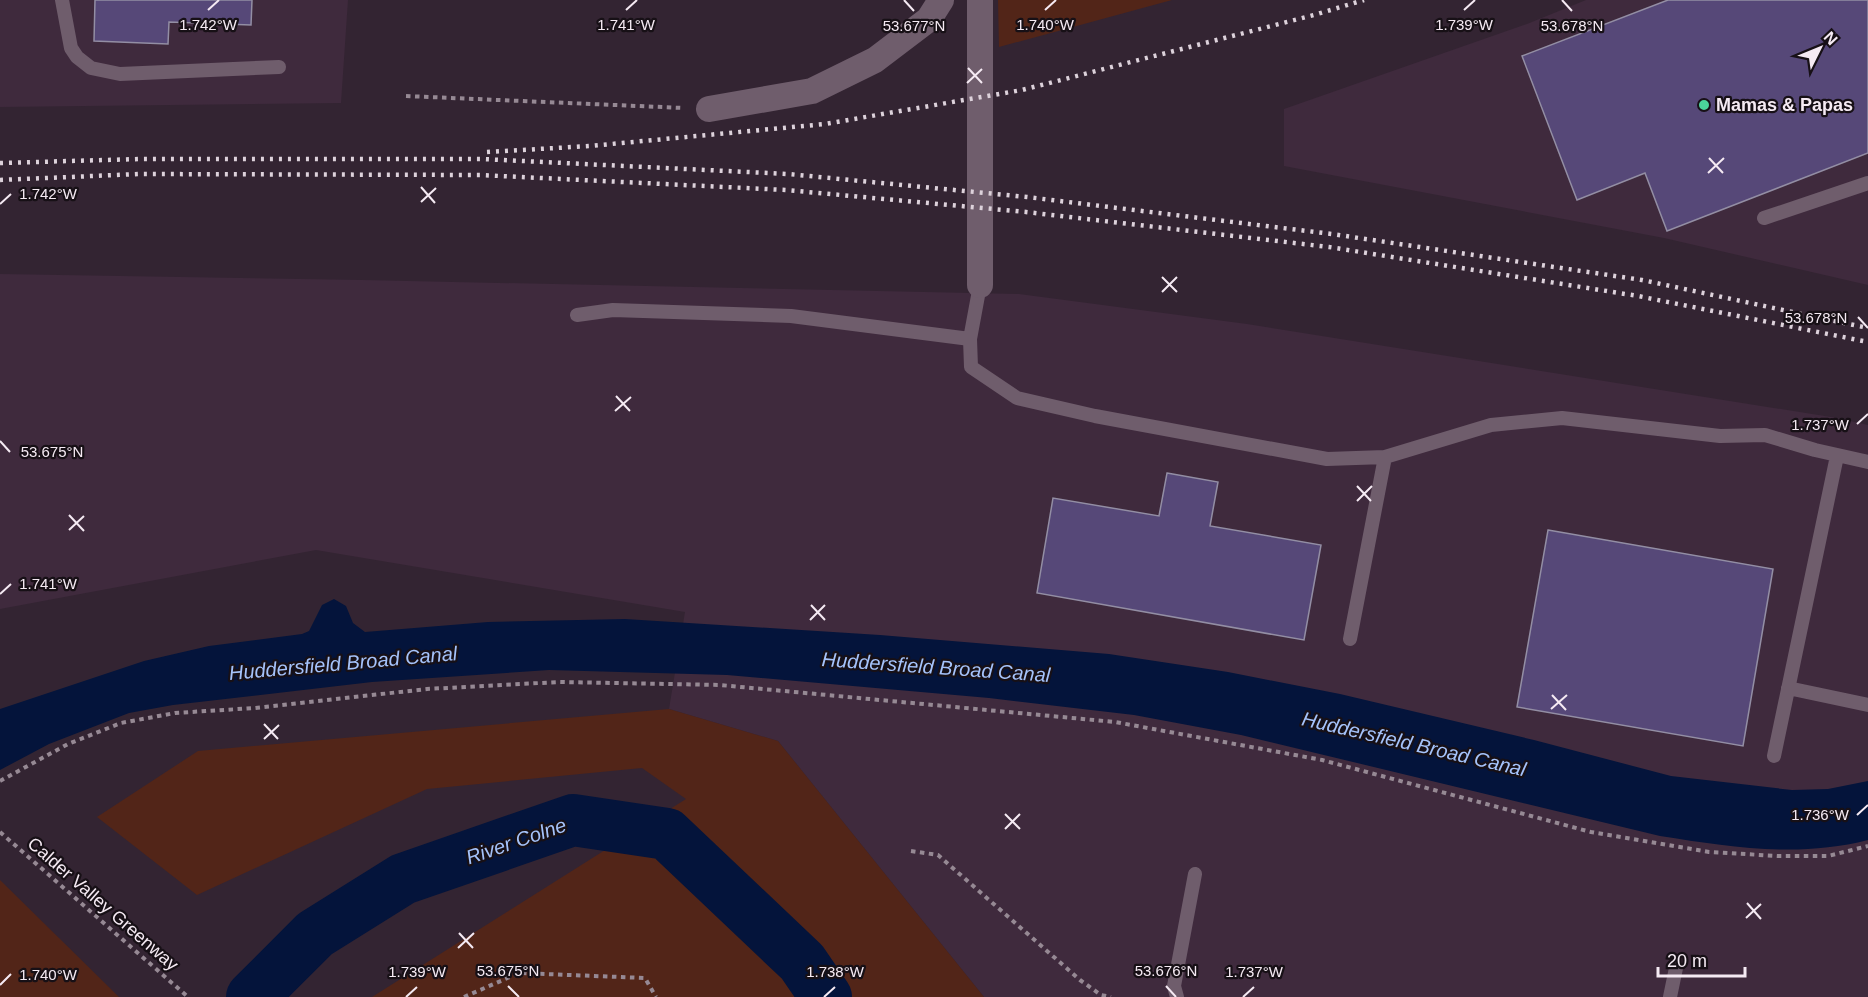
<svg xmlns="http://www.w3.org/2000/svg" width="1868" height="997" viewBox="0 0 1868 997" font-family="Arial,sans-serif">
  <rect width="100%" height="100%" fill="#332432"/>
  <path fill="#3f2a3d" d="M0 0H348L341 103 0 107Z
    M1586 0H1868V285L1664 238 1284 166V109L1527 24Z
    M0 274 363 280 1019 294 1247 324 1837 418 1868 425V997H984L778 741 669 709 685 612 316 550 0 609Z"/>
  <path fill="#522518" d="M998 0H1172L999 47Z
    M669 709 778 741 984 997H372L686 799 642 768 427 789 197 895 97 817 198 751Z
    M0 880 119 997H0Z"/>
  <path fill="#04143b" d="M334 599 346 606 353 623 365 632 488 622 625 619 880 635 1109 654 1228 672 1340 694 1534 740 1671 776 1792 790 1828 789 1868 781V840C1798 858 1730 847 1660 836L1241 735 1134 715 989 698 727 675 549 670 372 682 173 705 129 713 49 744 0 770V709L144 661 209 646 302 634 309 631 322 605Z"/>
  <g fill="none" stroke-linecap="round" stroke-linejoin="round">
    <path stroke="#04143b" stroke-width="52" d="M252 997 315 934 403 879 573 820 667 834 802 962 826 997"/>
  </g>
  <path fill="#564878" stroke="#938ea4" stroke-width="1.5" d="M95 0H252L251 25 169 22 168 44 94 41Z
    M1668 0H1868V153L1667 231 1645 173 1577 200 1522 56Z
    M1167 473 1218 482 1210 526 1321 545 1304 640 1037 593 1053 498 1159 516Z
    M1548 530 1773 569 1743 746 1517 707Z"/>
  <g fill="none" stroke-linecap="round" stroke-linejoin="round">
    <path stroke="#968994" stroke-width="4" stroke-dasharray="4.5 4.5" stroke-linecap="butt" d="M406 96 684 108
      M0 781 68 744 121 723 175 713 255 708 427 689 559 682 720 685 1115 722 1322 760 1591 832 1709 852 1778 856H1828L1868 846
      M0 832 188 997
      M911 851 938 855 1080 980 1101 995 1111 997
      M464 997 519 973 645 978 656 997"/>
    <path stroke="#6f5d6c" stroke-width="14" d="M62 0 71 48 77 57 91 68 120 74 279 67
      M1764 218 1868 183
      M980 285 970 339 971 367 1017 398 1095 416 1327 459 1385 457 1491 425 1562 418 1720 436 1765 435 1815 450 1868 462
      M577 315 613 310 791 316 970 339
      M1350 639 1385 457
      M1788 688 1868 705
      M1774 756 1837 456
      M1177 997 1174 986 1195 874
      M1670 997 1676 968"/>
    <path stroke="#6f5d6c" stroke-width="26" d="M709 109 812 91 875 60 929 19 941 0
      M980 285V0"/>
    <path stroke="#ddd2db" stroke-width="4.5" stroke-dasharray="3 6" stroke-linecap="butt" d="M487 152 590 146 825 124 1022 90 1314 15 1364 0
      M0 163 140 159H482L788 174 1027 197 1332 234 1642 280 1868 328
      M0 180 139 174 480 175 786 190 1026 212 1329 247 1638 296 1868 342"/>
  </g>
  <path fill="none" stroke="#f5eaf3" stroke-width="2" d="M904 0 914 11M1562 0 1572 11M208 10 219 0M626 10 637 0M1045 10 1056 0M1464 10 1475 0M968 68 982 83M967 83 982 69M1709 158 1723 173M1708 173 1724 158M421 187 435 203M421 202 436 188M0 204 11 194M1162 277 1177 292M1162 292 1177 277M1858 317 1868 328M616 396 630 411M615 411 631 397M1857 424 1868 414M0 441 10 452M1357 486 1371 501M1357 501 1372 486M69 515 84 531M69 530 84 516M0 594 11 584M811 605 825 620M810 620 825 605M1552 695 1566 710M1551 709 1567 695M264 724 278 739M264 739 279 725M1005 814 1020 829M1857 815 1868 805M1005 829 1020 814M1747 903 1761 919M1746 918 1761 904M459 933 473 948M458 948 474 933M0 985 11 974M508 986 519 997M1166 986 1176 997M406 997 417 987M824 997 835 987M1243 997 1254 987"/>
  <circle fill="#4bd49b" stroke="#171016" stroke-width="2" cx="1704" cy="105" r="6"/>
  <g text-anchor="middle" dominant-baseline="central" stroke-width="4.5" stroke-linejoin="round" paint-order="stroke">
    <g font-size="18" font-weight="bold" fill="#f5eaf3" stroke="#171016" text-anchor="start">
      <text x="1716" y="105">Mamas &amp; Papas</text>
    </g>
    <g font-size="18" fill="#f5eaf3" stroke="#171016">
      <text transform="translate(103 904) rotate(41)">Calder Valley Greenway</text>
    </g>
    <g font-size="20" font-style="italic" fill="#a5c3fb" stroke="#171016">
      <text transform="translate(343 663) rotate(-5)">Huddersfield Broad Canal</text>
      <text transform="translate(936 667) rotate(4)">Huddersfield Broad Canal</text>
      <text transform="translate(1414 744) rotate(13)">Huddersfield Broad Canal</text>
      <text transform="translate(516 841) rotate(-19)">River Colne</text>
    </g>
  </g>
  <g font-size="15" text-anchor="middle" fill="#f5eaf3" stroke="#171016" stroke-width="4.5" stroke-linejoin="round" paint-order="stroke">
    <text x="208" y="30">1.742°W</text>
    <text x="626" y="30">1.741°W</text>
    <text x="1045" y="30">1.740°W</text>
    <text x="1464" y="30">1.739°W</text>
    <text x="1572" y="31">53.678°N</text>
    <text x="914" y="31">53.677°N</text>
    <text x="48" y="199">1.742°W</text>
    <text x="1816" y="323">53.678°N</text>
    <text x="1820" y="430">1.737°W</text>
    <text x="52" y="457">53.675°N</text>
    <text x="48" y="589">1.741°W</text>
    <text x="1820" y="820">1.736°W</text>
    <text x="508" y="976">53.675°N</text>
    <text x="1166" y="976">53.676°N</text>
    <text x="417" y="977">1.739°W</text>
    <text x="835" y="977">1.738°W</text>
    <text x="1254" y="977">1.737°W</text>
    <text x="48" y="980">1.740°W</text>
  </g>
  <g transform="translate(1820 48) rotate(47)" stroke="#171016" stroke-width="4.5" paint-order="stroke">
  <path d="M0-4.5L10 22L0 15L-10 22Z" fill="#f5eaf3"/>
  <text y="-9" font-size="16" font-weight="bold" text-anchor="middle" fill="#f5eaf3">N</text>
  </g>
  <path d="M1658 967v9h87v-9" fill="none" stroke="#f5eaf3" stroke-width="3"/>
  <text x="1667" y="967" font-size="18" fill="#f5eaf3" stroke="#171016" stroke-width="4.5" paint-order="stroke">20 m</text>
</svg>
